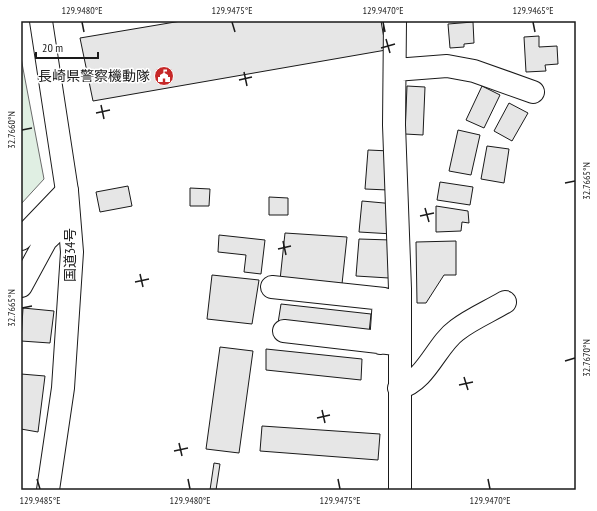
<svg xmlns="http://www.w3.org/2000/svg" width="597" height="511" viewBox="0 0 597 511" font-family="'PT Sans Narrow','Noto Sans JP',sans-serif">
  <rect width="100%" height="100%" fill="#fff"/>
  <path fill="#e0efe3" stroke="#6a6a6a" d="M21 58 44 179 21 204Z"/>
  <path fill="#e6e6e6" stroke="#1a1a1a" d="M181 21H381L386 50 93 101 80 38Z
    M473 22 474 43 464 44V47L450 48 448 24Z
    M539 36V47L557 46 558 64 545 65 546 71 526 72 524 37Z
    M407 86 425 87 423 135 405 134Z
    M482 86 500 95 484 128 466 120Z
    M509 103 528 113 512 141 494 131Z
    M458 130 480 135 471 175 449 171Z
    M487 146 509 149 504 183 481 179Z
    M368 150 390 151 388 190 365 189Z
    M440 182 473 187 470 205 437 200Z
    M128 186 132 206 100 212 96 192Z
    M190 188 210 189 209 206H190Z
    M269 197 288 198V215H269Z
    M362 201 395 204 393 234 359 232Z
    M436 206 468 211 469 223 462 222 461 231 436 232Z
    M285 233 347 237 342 284 280 280Z
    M219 235 265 240 261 274 244 272 246 255 218 252Z
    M359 239 391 240 389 278 356 276Z
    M456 241V275H444L426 303H417L416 242Z
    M212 275 259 280 252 324 207 319Z
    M281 304 371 314 369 333 278 323Z
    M23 308 54 311 50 343 21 341Z
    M220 347 253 351 239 453 206 449Z
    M266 349 362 359 361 380 266 370Z
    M21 374 45 376 38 432 21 429Z
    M262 426 380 434 378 460 260 451Z
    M214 463 220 464 216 490H210Z"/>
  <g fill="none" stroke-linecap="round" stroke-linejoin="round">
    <g stroke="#1a1a1a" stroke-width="24">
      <path id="minor" d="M395 21 394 125 400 289V490
        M395 70 447 66 474 71 533 92
        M21 239 67 191
        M21 286 46 240 69 218
        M272 287 384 299 381 343
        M284 331 396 344
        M399 388C427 380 436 345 457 330 471 319 490 311 505 302"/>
    </g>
    <g stroke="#1a1a1a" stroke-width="24">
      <path id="highway" d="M41 21 67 191 72 252 63 388 48 490"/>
    </g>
    <use href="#minor" stroke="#fff" stroke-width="22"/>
    <use href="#highway" stroke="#fff" stroke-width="22"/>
  </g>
  <path fill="none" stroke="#1a1a1a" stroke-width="1.5" d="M82 22 84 32M232 22 235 32M383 22 385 32M533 22 535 32M386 39 390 53M381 48 395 44M244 72 247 86M239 80 252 77M101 105 104 119M96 113 110 110M22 130 32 128M565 183 575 181M425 208 429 222M420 216 434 213M283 241 286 255M278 249 291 246M140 274 143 287M135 282 149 279M22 308 32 306M565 361 575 358M464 377 468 390M459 385 473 382M322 410 325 423M317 418 330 415M179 443 182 456M174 451 188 448M37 479 40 489M188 479 190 489M338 479 340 489M488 479 490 489"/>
  <defs>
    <g id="civic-disc" transform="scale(1)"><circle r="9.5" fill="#c62828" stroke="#fff"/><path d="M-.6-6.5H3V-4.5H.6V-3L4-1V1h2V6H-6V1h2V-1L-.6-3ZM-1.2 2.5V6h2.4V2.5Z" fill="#fff"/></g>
  </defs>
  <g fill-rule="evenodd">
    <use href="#civic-disc" x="164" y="76"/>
  </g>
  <g text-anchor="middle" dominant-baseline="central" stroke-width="3" stroke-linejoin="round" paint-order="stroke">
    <g font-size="14" fill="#1a1a1a" stroke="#fff" text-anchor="end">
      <text x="150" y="76">長崎県警察機動隊</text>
    </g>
    <g font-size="14" fill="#1a1a1a" stroke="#fff">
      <text transform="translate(70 255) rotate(-90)">国道34号</text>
    </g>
  </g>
  <rect width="597" height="511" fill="none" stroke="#ffffff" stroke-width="44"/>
  <path d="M36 52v6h62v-6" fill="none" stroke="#1a1a1a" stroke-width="2"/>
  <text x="42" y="52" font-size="12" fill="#1a1a1a" stroke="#ffffff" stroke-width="3" paint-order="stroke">20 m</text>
  <rect x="22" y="22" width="553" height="467" fill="none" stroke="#1a1a1a" stroke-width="1.5"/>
  <g font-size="10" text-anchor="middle" fill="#1a1a1a">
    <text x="82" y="14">129.9480°E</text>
    <text x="232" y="14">129.9475°E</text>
    <text x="383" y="14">129.9470°E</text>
    <text x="533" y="14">129.9465°E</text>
    <text transform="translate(11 130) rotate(-90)" y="4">32.7660°N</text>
    <text transform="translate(586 181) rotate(-90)" y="4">32.7665°N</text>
    <text transform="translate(11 308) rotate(-90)" y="4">32.7665°N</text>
    <text transform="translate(586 358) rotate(-90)" y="4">32.7670°N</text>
    <text x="40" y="504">129.9485°E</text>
    <text x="190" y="504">129.9480°E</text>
    <text x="340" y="504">129.9475°E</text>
    <text x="490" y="504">129.9470°E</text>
  </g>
</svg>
